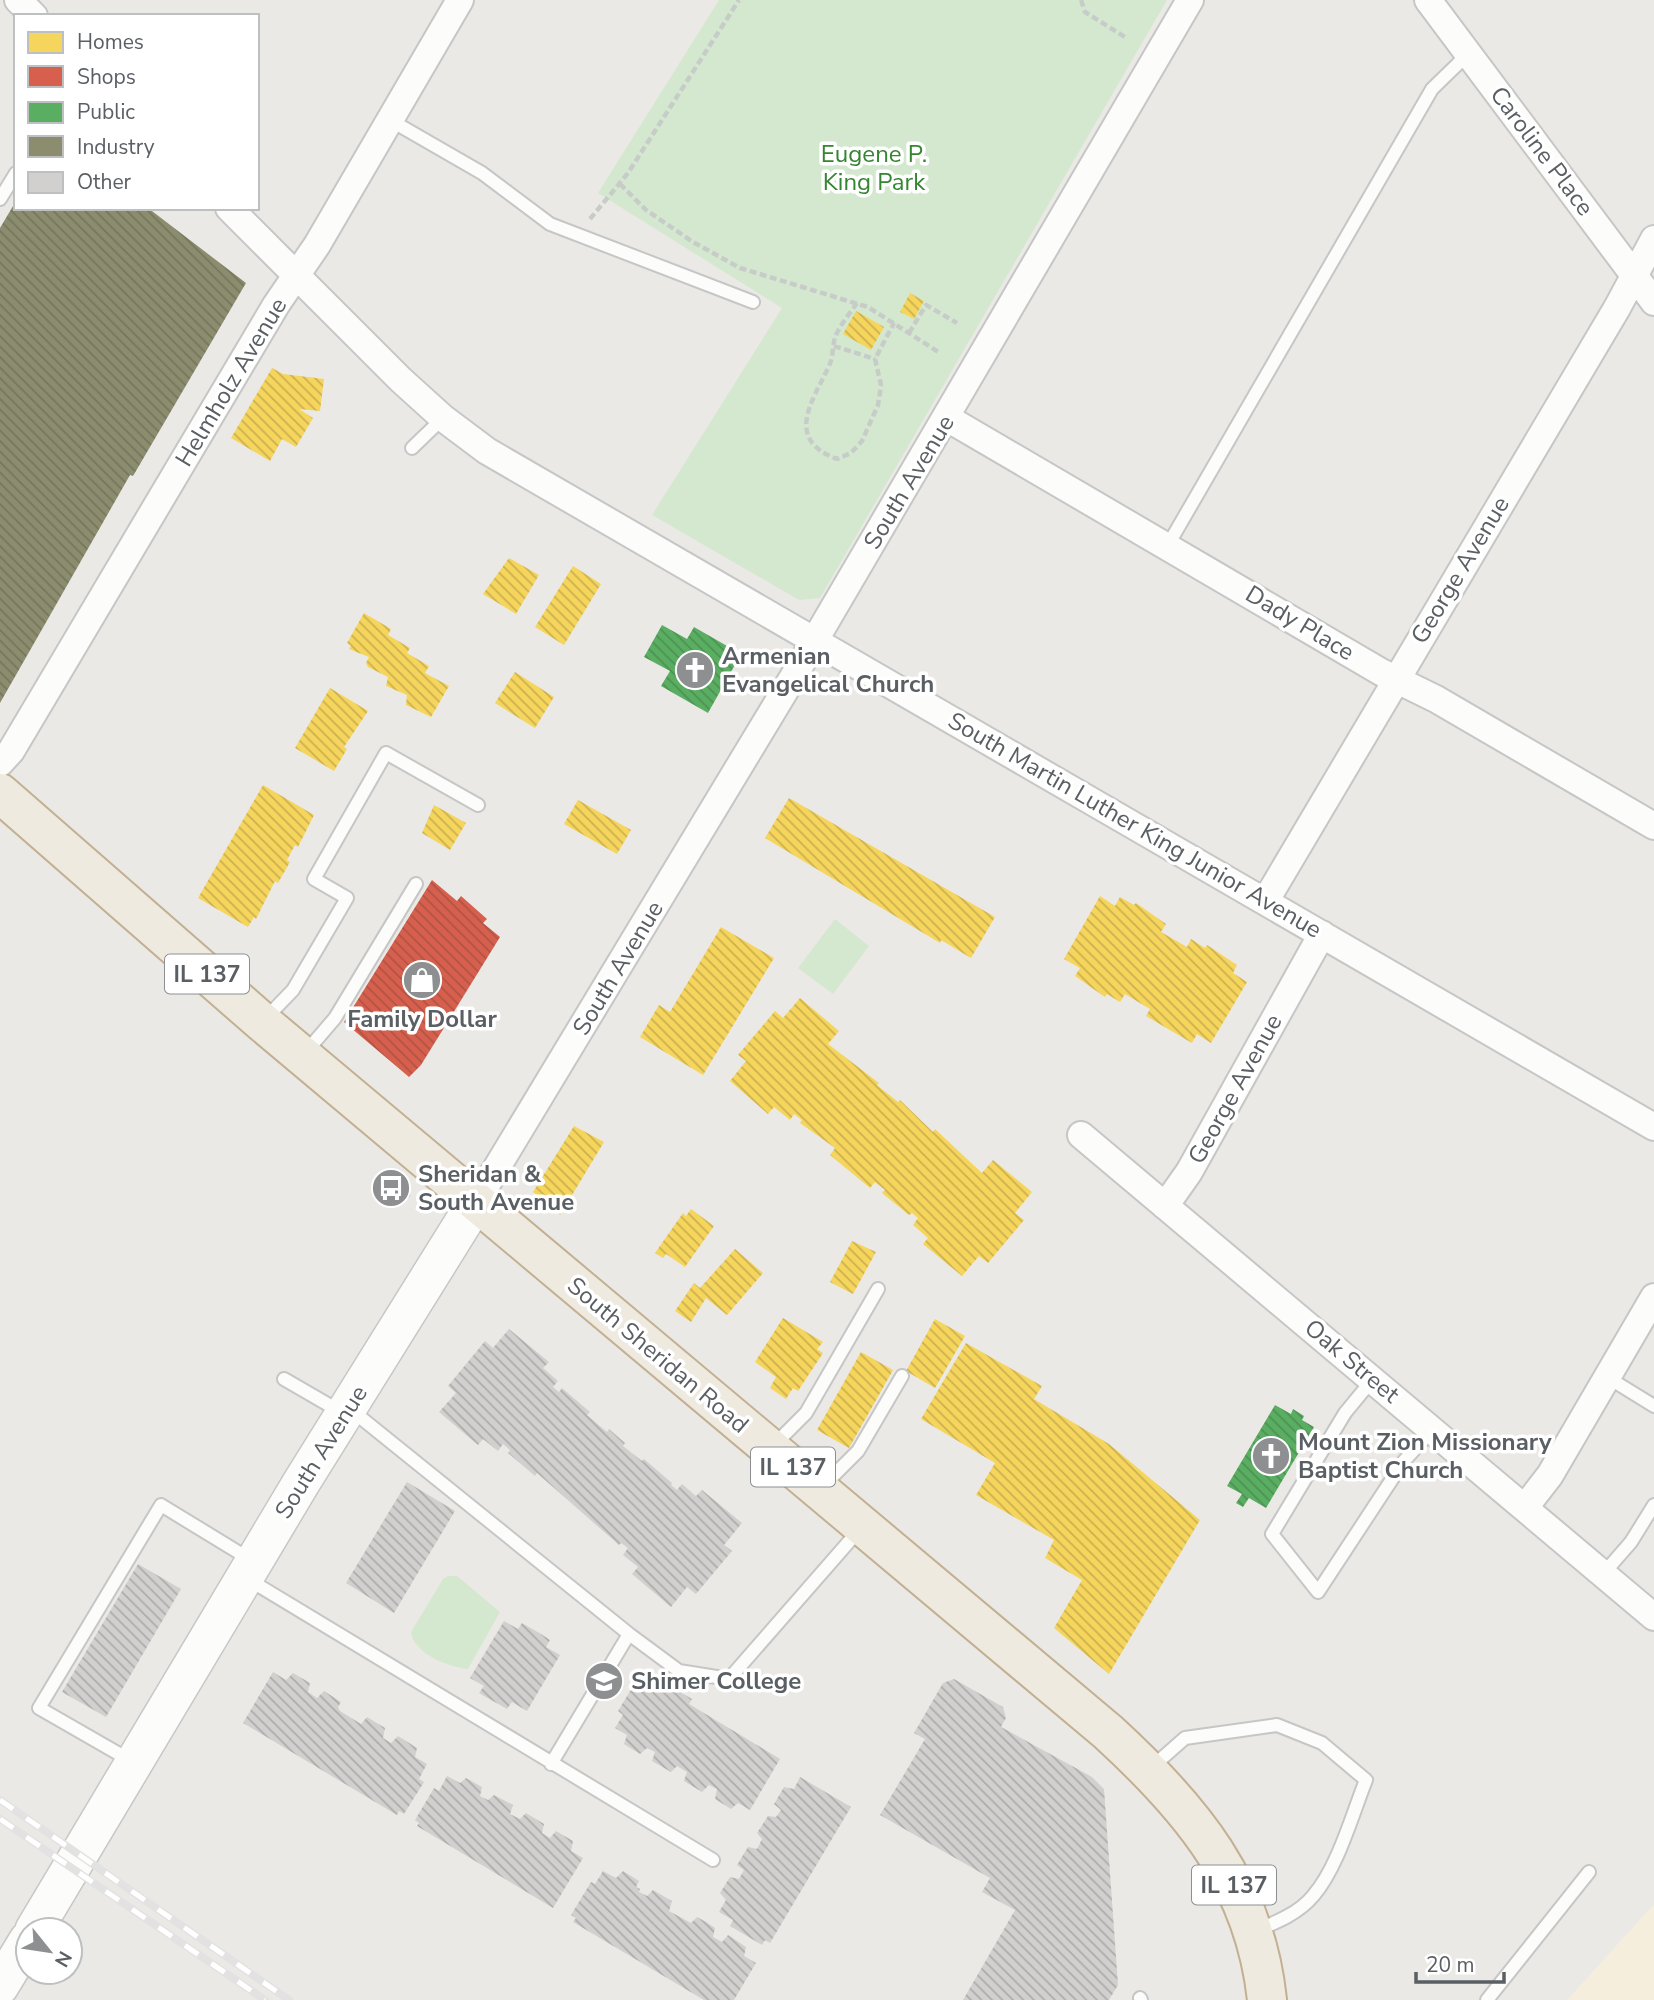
<svg xmlns="http://www.w3.org/2000/svg" width="1654" height="2000" viewBox="0 0 1654 2000" font-family="'Nunito Sans',sans-serif">
  <defs>
    <pattern id="homes-back-hatch" width="6" height="6" patternUnits="userSpaceOnUse" patternTransform="scale(1.75)"><rect width="6" height="6" fill="#f6d55c"/><path d="M-1 5l2 2M0 0l6 6M5-1l2 2" fill="none" stroke="#cab050"/></pattern>
    <pattern id="shops-back-hatch" width="6" height="6" patternUnits="userSpaceOnUse" patternTransform="scale(1.75)"><rect width="6" height="6" fill="#d6604d"/><path d="M-1 5l2 2M0 0l6 6M5-1l2 2" fill="none" stroke="#b15244"/></pattern>
    <pattern id="public-back-hatch" width="6" height="6" patternUnits="userSpaceOnUse" patternTransform="scale(1.75)"><rect width="6" height="6" fill="#5aae61"/><path d="M-1 5l2 2M0 0l6 6M5-1l2 2" fill="none" stroke="#4d9154"/></pattern>
    <pattern id="industry-back-hatch" width="6" height="6" patternUnits="userSpaceOnUse" patternTransform="scale(1.75)"><rect width="6" height="6" fill="#8c8c6e"/><path d="M-1 5l2 2M0 0l6 6M5-1l2 2" fill="none" stroke="#75765e"/></pattern>
    <pattern id="building-back-hatch" width="6" height="6" patternUnits="userSpaceOnUse" patternTransform="scale(1.75)"><rect width="6" height="6" fill="#d2d0ce"/><path d="M-1 5l2 2M0 0l6 6M5-1l2 2" fill="none" stroke="#adacab"/></pattern>
  </defs>
  <rect width="100%" height="100%" fill="#ebe9e5"/>
  <path fill="#f6eedd" d="M1654 1904V2000H1567Z"/>
  <path fill="#d4e8cf" d="M719 0H1167L820 598 799 600 652 515 782 308 598 193Z
    M835 919 869 946 833 994 798 968Z
    M448 1576H457L500 1612 468 1669C448 1667 413 1653 411 1632L443 1579Z"/>
  <path fill="url(#homes-back-hatch)" d="M910 293 924 301 914 319 900 312Z
    M856 311 884 327 871 350 843 334Z
    M272 368 283 374 324 379 320 411 299 409 313 418 296 447 282 439 270 461 231 438Z
    M509 558 539 575 516 614 483 594Z
    M573 566 601 584 564 645 535 627Z
    M364 613 391 629 388 635 410 648 407 653 429 666 425 673 449 686 431 717 406 705 407 695 386 686 388 677 368 667 366 663 369 657 349 649 351 646 347 643Z
    M515 672 554 697 535 728 495 703Z
    M330 688 368 711 344 747 347 749 334 771 295 748Z
    M263 785 314 815 298 847 295 845 287 860 290 862 278 883 275 881 256 919 254 917 248 927 198 898Z
    M789 798 995 917 971 958 941 940 940 943 765 838Z
    M578 800 631 830 617 854 564 824Z
    M434 805 466 823 450 850 422 833Z
    M1100 896 1115 906 1120 897 1134 905 1136 903 1166 924 1161 932 1187 947 1191 939 1205 948 1207 945 1237 965 1233 973 1247 982 1211 1043 1197 1034 1192 1043 1146 1016 1150 1009 1125 994 1120 1002 1107 994 1105 997 1075 976 1080 968 1064 959Z
    M721 927 774 958 703 1075 640 1037 659 1005 670 1012Z
    M800 998 839 1031 828 1044 879 1083 877 1085 898 1102 900 1100 933 1132 935 1129 982 1173 993 1160 1032 1192 1015 1213 1024 1220 988 1263 979 1256 962 1276 923 1244 928 1238 913 1225 918 1218 912 1213 909 1215 882 1193 885 1190 875 1182 870 1188 830 1155 835 1148 800 1123 802 1120 794 1114 790 1120 774 1107 768 1114 730 1081 746 1061 738 1055 775 1011 783 1018Z
    M574 1126 604 1142 560 1215 533 1192Z
    M691 1209 714 1226 685 1267 666 1254 663 1258 655 1253 683 1213 686 1216Z
    M852 1241 876 1252 853 1294 830 1282Z
    M735 1249 763 1273 727 1315 706 1298 691 1322 675 1311 694 1283 700 1288Z
    M783 1318 823 1342 817 1349 823 1353 798 1391 793 1388 786 1399 770 1388 776 1377 755 1362Z
    M935 1319 965 1336 935 1388 906 1371Z
    M966 1343 1042 1386 1034 1399 1109 1444 1200 1520 1109 1674 1054 1628 1082 1580 1045 1558 1054 1540 976 1495 995 1463 921 1419Z
    M861 1352 893 1370 849 1448 817 1430Z"/>
  <path fill="url(#shops-back-hatch)" d="M432 880 457 901 461 896 487 919 483 923 500 937 421 1065 409 1077 344 1022Z"/>
  <path fill="url(#public-back-hatch)" d="M662 625 687 639 694 627 741 654 708 713 661 686 670 671 644 657Z
    M1275 1405 1291 1414 1293 1409 1304 1416 1302 1420 1314 1427 1266 1508 1249 1498 1243 1507 1236 1503 1242 1494 1227 1486Z"/>
  <path fill="url(#industry-back-hatch)" d="M16 201V208H148L246 283 133 476 130 475 0 703V228Z"/>
  <path fill="url(#building-back-hatch)" d="M399 1186 411 1195 407 1200 396 1190Z
    M509 1329 549 1362 543 1368 558 1381 553 1387 559 1392 562 1388 590 1412 587 1415 607 1432 609 1429 625 1443 623 1446 642 1461 644 1459 672 1483 671 1485 677 1490 682 1484 696 1496 702 1490 742 1523 724 1545 732 1551 696 1594 687 1587 671 1607 632 1574 638 1567 623 1555 628 1548 621 1543 619 1545 537 1473 535 1476 508 1453 510 1450 503 1444 498 1451 483 1439 478 1445 439 1412 456 1393 448 1386 485 1341 493 1348Z
    M407 1482 455 1511 394 1613 346 1583Z
    M138 1564 181 1589 106 1717 62 1692Z
    M504 1621 518 1629 522 1623 541 1634 550 1640 546 1647 560 1655 527 1711 512 1702 507 1709 479 1693 484 1686 470 1678Z
    M273 1672 286 1680 293 1673 310 1683 308 1692 317 1698 324 1691 341 1702 338 1707 340 1711 361 1724 367 1717 385 1728 383 1738 391 1743 398 1736 417 1748 415 1757 427 1764 419 1779 424 1782 404 1814 399 1811 397 1815 243 1723Z
    M649 1674 692 1699 689 1704 780 1759 750 1810 738 1803 731 1809 715 1799 717 1789 709 1785 702 1792 684 1781 687 1772 677 1766 671 1772 652 1761 655 1752 647 1748 640 1754 624 1744 627 1735 615 1728 623 1715 618 1711 638 1678 643 1680Z
    M954 1679 1003 1707 1006 1718 1001 1727 1092 1777 1104 1789 1118 1985 1109 2000H963L1015 1910 982 1892 990 1878 880 1815 925 1739 914 1733 943 1683Z
    M447 1776 460 1783 466 1778 482 1787 480 1796 488 1800 494 1795 513 1805 510 1814 520 1819 526 1813 544 1824 542 1833 550 1838 556 1831 573 1841 571 1851 583 1858 553 1908 417 1826 419 1823 415 1820 434 1788 439 1791Z
    M800 1777 851 1807 770 1943 765 1940 762 1945 730 1926 733 1920 719 1912 726 1900 720 1893 730 1877 739 1879 744 1870 737 1865 748 1847 757 1849 762 1839 757 1833 768 1816 776 1817 781 1810 774 1804 784 1787 794 1789Z
    M603 1871 616 1878 623 1871 639 1881 636 1887 640 1889 639 1892 647 1896 653 1890 672 1901 669 1911 691 1923 697 1917 706 1922 715 1928 713 1937 722 1942 728 1935 746 1947 744 1956 756 1963 734 2000H704L573 1922 576 1918 571 1915 591 1882 595 1884Z"/>
  <g fill="none" stroke-linecap="round" stroke-linejoin="round">
    <g stroke="#c6c6c6" stroke-width="16">
      <path id="lane" d="M390 120 482 173 550 224 753 302
        M0 199 16 173
        M412 448 443 418
        M1168 545 1432 89 1468 54
        M265 1019 293 990 347 898 314 879 386 753 478 805
        M305 1053 335 1018 416 884
        M1607 1377 1654 1406
        M284 1379 341 1412
        M1373 1379 1345 1413 1272 1534 1318 1592 1404 1461 1433 1429
        M350 1409 629 1634 551 1764
        M774 1445 806 1413 878 1289
        M822 1487 858 1451 902 1376
        M1604 1573 1631 1542 1654 1505
        M246 1578 713 1860
        M629 1634 679 1671 729 1679 860 1529
        M133 1762 39 1708 161 1505 251 1560
        M1152 1767 1185 1738 1277 1725 1322 1743 1366 1780C1352 1815 1338 1867 1313 1896 1299 1913 1277 1922 1257 1930
        M1140 1998 1141 2000
        M1487 2000 1589 1872"/>
    </g>
    <g stroke="#c6c6c6" stroke-width="30">
      <path id="street" d="M18 0 34 16
        M1428 0 1654 302
        M229 208 401 380 443 418 487 451 1654 1127
        M947 418 1381 672 1436 699 1654 826
        M0 763 11 751 276 305 317 245 460 0
        M1266 900 1617 308 1654 239
        M1081 1135 1654 1617
        M476 1202 795 674 1190 0
        M1165 1206 1189 1172 1322 934
        M1526 1506 1550 1475 1654 1297"/>
    </g>
    <g stroke="#c7c7c7" stroke-width="40">
      <path id="secondary" d="M34 1930 301 1483 476 1202
        M0 1986 28 1940"/>
    </g>
    <g stroke="#c3b092" stroke-width="42">
      <path id="highway" d="M0 793 262 1022 1108 1732C1191 1808 1255 1884 1267 2000"/>
    </g>
    <path stroke="#c7ccc9" stroke-width="4.5" stroke-dasharray="7 3.5" stroke-linecap="butt" d="M1081 0 1085 12 1125 37
      M620 184 646 210 693 242 740 268 868 307 940 353
      M590 219 628 173 739 0
      M857 303C850 313 841 324 836 335 832 344 834 356 829 366 812 402 784 439 837 459L851 453 862 441 878 405 881 385 875 359 894 323
      M909 333 926 305 957 323
      M834 346 875 359"/>
    <use href="#lane" stroke="#fcfcfb" stroke-width="12"/>
    <use href="#street" stroke="#fcfcfb" stroke-width="26"/>
    <use href="#secondary" stroke="#fcfcfb" stroke-width="37"/>
    <use href="#highway" stroke="#eeeae0" stroke-width="38"/>
    <g stroke="#e2e2e2" stroke-width="8">
      <path id="rail" d="M0 1800 289 2000
        M0 1819 265 2000"/>
    </g>
    <use href="#rail" stroke="#fff" stroke-width="5" stroke-dasharray="16" stroke-linecap="butt"/>
  </g>
  <defs>
    <g id="church-disc" transform="scale(2.0125)"><circle r="9.5" fill="#8d8f91" stroke="#fff"/><path d="M-1.2-6h2.4v3.5h3.3v2.4h-3.3V6h-2.4V-.1h-3.3v-2.4h3.3Z" fill="#fff"/></g>
    <g id="shop-disc" transform="scale(2.0125)"><circle r="9.5" fill="#8d8f91" stroke="#fff"/><path d="M-5-2.5h2.3a2.7 3.5 0 0 1 5.4 0H5L5.5 6h-11ZM-1.5-2.5h3a1.5 2.3 0 0 0-3 0Z" fill="#fff"/></g>
    <g id="bus-disc" transform="scale(2.0125)"><circle r="9.5" fill="#8d8f91" stroke="#fff"/><path d="M-5-6H5V4H4V6H2V4H-2V6H-4V4H-5ZM-3.5-4V0h7V-4ZM-3.5 1.2v1.5H-2V1.2ZM2 1.2v1.5H3.5V1.2Z" fill="#fff"/></g>
    <g id="school-disc" transform="scale(2.0125)"><circle r="9.5" fill="#8d8f91" stroke="#fff"/><path d="M0-5L7-2L0 1L-7-2ZM-4 1L0 2.5L4 1V4Q0 6-4 4Z" fill="#fff"/></g>
  </defs>
  <g fill-rule="evenodd">
    <use href="#church-disc" x="695" y="670"/>
    <use href="#shop-disc" x="422" y="980"/>
    <use href="#bus-disc" x="391" y="1188"/>
    <use href="#church-disc" x="1271" y="1456"/>
    <use href="#school-disc" x="604" y="1681"/>
  </g>
  <g text-anchor="middle" dominant-baseline="central" stroke-width="7" stroke-linejoin="round" paint-order="stroke">
    <g fill="#fff" stroke="#8c8f92" stroke-width="2">
      <rect x="165" y="954.5" width="84" height="39" rx="5"/>
      <rect x="751" y="1447.5" width="84" height="39" rx="5"/>
      <rect x="1192" y="1865.5" width="84" height="39" rx="5"/>
    </g>
    <g font-size="23" font-weight="bold" fill="#5a5f64">
      <text x="207" y="974">IL 137</text>
      <text x="793" y="1467">IL 137</text>
      <text x="1234" y="1885">IL 137</text>
    </g>
    <g font-size="24" fill="#5a5f64" stroke="#fff">
      <text transform="translate(1542 151) rotate(53)">Caroline Place</text>
      <text transform="translate(231 382) rotate(-59)">Helmholz Avenue</text>
      <text transform="translate(909 482) rotate(-59)">South Avenue</text>
      <text transform="translate(1460 570) rotate(-59)">George Avenue</text>
      <text transform="translate(1300 623) rotate(31)">Dady Place</text>
      <text transform="translate(1135 825) rotate(30)">South Martin Luther King Junior Avenue</text>
      <text transform="translate(618 968) rotate(-59)">South Avenue</text>
      <text transform="translate(1235 1089) rotate(-61)">George Avenue</text>
      <text transform="translate(658 1355) rotate(40)">South Sheridan Road</text>
      <text transform="translate(1352 1361) rotate(40)">Oak Street</text>
      <text transform="translate(321 1452) rotate(-58)">South Avenue</text>
    </g>
    <g font-size="24" fill="#348530" stroke="#fff">
      <text x="874" y="154">Eugene P.<tspan x="874" dy="28">King Park</tspan></text>
    </g>
    <g font-size="24" font-weight="bold" fill="#5a5f64" stroke="#fff" text-anchor="start">
      <text x="722" y="656">Armenian<tspan x="722" dy="28">Evangelical Church</tspan></text>
      <text x="422" y="1019" text-anchor="middle">Family Dollar</text>
      <text x="418" y="1174">Sheridan &amp;<tspan x="418" dy="28">South Avenue</tspan></text>
      <text x="1298" y="1442">Mount Zion Missionary<tspan x="1298" dy="28">Baptist Church</tspan></text>
      <text x="631" y="1681">Shimer College</text>
    </g>
  </g>
  <rect x="14" y="14" width="245" height="196" fill="#ffffff" stroke="#bdbfc1" stroke-width="2"/>
  <rect x="28" y="32" width="35" height="21" fill="#f6d55c" stroke="#bdbfc1" stroke-width="2"/>
  <text x="77" y="49" font-size="21" fill="#5a5f64">Homes</text>
  <rect x="28" y="66" width="35" height="21" fill="#d6604d" stroke="#bdbfc1" stroke-width="2"/>
  <text x="77" y="84" font-size="21" fill="#5a5f64">Shops</text>
  <rect x="28" y="102" width="35" height="21" fill="#5aae61" stroke="#bdbfc1" stroke-width="2"/>
  <text x="77" y="119" font-size="21" fill="#5a5f64">Public</text>
  <rect x="28" y="136" width="35" height="21" fill="#8c8c6e" stroke="#bdbfc1" stroke-width="2"/>
  <text x="77" y="154" font-size="21" fill="#5a5f64">Industry</text>
  <rect x="28" y="172" width="35" height="21" fill="#d2d0ce" stroke="#bdbfc1" stroke-width="2"/>
  <text x="77" y="189" font-size="21" fill="#5a5f64">Other</text>
  <g transform="translate(49 1951) rotate(120)"><circle r="33" fill="#ffffff" stroke="#bdbfc1" stroke-width="2"/>
  <path d="M0-5L12 26L0 18L-12 26Z" fill="#8d8f91"/>
  <text y="-10" font-size="19" font-weight="bold" text-anchor="middle" fill="#5a5f64">N</text>
  </g>
  <path d="M1416 1972v10h88v-10" fill="none" stroke="#5a5f64" stroke-width="3.5"/>
  <text x="1426" y="1972" font-size="21" fill="#5a5f64" stroke="#ffffff" stroke-width="5" paint-order="stroke">20 m</text>
</svg>
